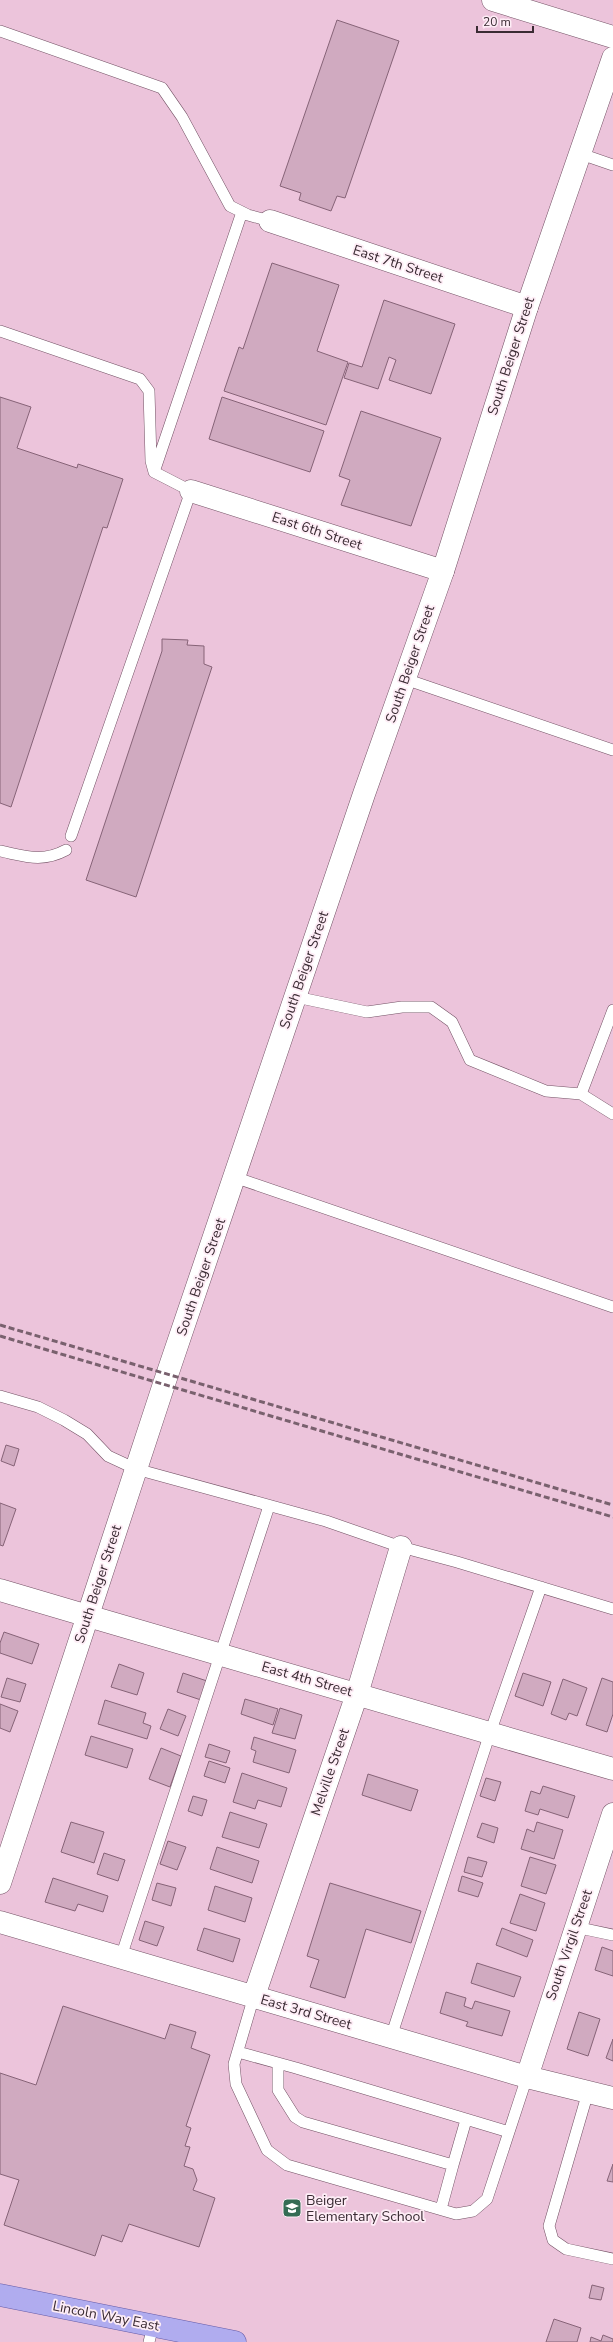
<svg xmlns="http://www.w3.org/2000/svg" width="613" height="2342" viewBox="0 0 613 2342" font-family="'Nunito Sans',sans-serif">
  <rect width="100%" height="100%" fill="#ecc4db"/>
  <path fill="#d0aac0" stroke="#866377" d="M337 20 399 41 345 198 337 196 331 211 299 200 301 193 280 186Z
    M272 263 339 285 317 351 348 362 326 425 224 391 239 347 243 349Z
    M384 300 455 324 431 394 389 380 396 360 389 357 378 389 344 378 349 363 362 367Z
    M0 397 31 407 17 448 77 468 78 464 123 479 107 528 103 527 11 807 0 803Z
    M222 397 324 431 310 472 209 439Z
    M361 411 441 438 411 526 341 505 350 480 339 476Z
    M162 639 188 640 187 645 204 646V664L212 667 136 897 86 880 162 651Z
    M6 1445 19 1449 14 1466 1 1461Z
    M0 1503 16 1509 3 1546 0 1545Z
    M4 1632 39 1644 32 1664 0 1653V1643Z
    M119 1664 144 1673 137 1695 111 1687Z
    M183 1673 207 1681 201 1700 177 1692Z
    M523 1673 551 1682 543 1706 515 1696Z
    M7 1678 26 1684 20 1702 1 1697Z
    M602 1678 613 1682V1714L607 1732 586 1725Z
    M563 1679 587 1688 577 1716 569 1713 566 1720 551 1714Z
    M245 1699 278 1709 273 1725 241 1714Z
    M105 1700 146 1713 143 1723 151 1726 147 1739 98 1724Z
    M0 1704 18 1711 10 1732 0 1728Z
    M280 1708 302 1715 295 1739 272 1733Z
    M168 1709 186 1716 178 1736 160 1729Z
    M91 1736 133 1749 127 1768 85 1755Z
    M254 1737 296 1750 289 1773 253 1762 256 1751 251 1749Z
    M209 1744 230 1751 226 1763 205 1757Z
    M161 1748 181 1756 170 1787 149 1779Z
    M209 1761 230 1768 225 1783 204 1776Z
    M242 1773 287 1788 281 1807 258 1800 255 1809 233 1802Z
    M368 1774 418 1790 411 1811 362 1795Z
    M486 1778 501 1782 495 1801 480 1796Z
    M543 1786 575 1796 568 1818 540 1809 538 1815 525 1811 531 1791 540 1794Z
    M193 1796 207 1800 202 1816 188 1811Z
    M230 1812 267 1824 259 1848 222 1837Z
    M71 1822 104 1832 94 1863 61 1852Z
    M537 1822 563 1830 554 1859 521 1849 527 1829 534 1832Z
    M482 1823 498 1828 494 1843 477 1837Z
    M168 1841 186 1847 177 1870 160 1864Z
    M217 1847 259 1861 252 1883 210 1869Z
    M104 1853 125 1860 118 1881 97 1874Z
    M468 1857 487 1862 482 1877 464 1872Z
    M530 1857 556 1865 546 1894 521 1886Z
    M462 1876 483 1883 478 1897 458 1891Z
    M53 1878 108 1896 103 1912 78 1904 75 1911 45 1902Z
    M157 1883 176 1888 171 1906 152 1900Z
    M330 1883 421 1911 411 1943 366 1929 345 1998 310 1987 319 1960 307 1956Z
    M215 1886 252 1898 245 1922 208 1910Z
    M520 1894 545 1903 536 1931 510 1923Z
    M145 1921 164 1927 157 1946 139 1940Z
    M204 1928 240 1939 233 1962 197 1950Z
    M502 1928 533 1940 527 1957 496 1945Z
    M602 1947 613 1951V1976L595 1970Z
    M477 1963 521 1977 514 1997 471 1983Z
    M446 1992 466 1998 464 2006 472 2009 475 2001 510 2011 502 2036 466 2026 468 2022 440 2013Z
    M63 2006 165 2039 170 2024 196 2032 191 2048 210 2055 186 2126 191 2128 185 2146 190 2147 184 2166 193 2169 197 2180 193 2190 215 2198 199 2247 129 2224 122 2242 102 2235 95 2256 4 2225 19 2180 0 2174V2073L36 2085Z
    M579 2012 600 2019 588 2056 567 2049Z
    M613 2039V2061L606 2058Z
    M613 2164V2182L607 2181Z
    M592 2285 604 2288 601 2300 589 2298Z
    M554 2319 581 2328 577 2342H546Z
    M603 2335 613 2339V2342H590L591 2337 601 2341Z"/>
  <g fill="none" stroke-linecap="round" stroke-linejoin="round">
    <g stroke="#735265" stroke-width="12">
      <path id="service" d="M0 31 162 88 182 117 230 206 248 215 270 221
        M581 154 613 165
        M0 331 140 379 149 391 151 461 154 472 191 491 71 836
        M154 472 242 212
        M405 679 613 750
        M0 851C25 856 42 863 66 850
        M296 997 367 1012 402 1007H431L452 1022 470 1060 546 1091 581 1094 613 1010
        M581 1094 613 1114
        M234 1177 613 1307
        M0 1396 38 1407 64 1420 87 1434 108 1456 136 1469 326 1521 401 1547 457 1562 613 1609
        M575 1927 613 1935
        M121 1957 269 1506
        M254 1996 234 2064 236 2084 267 2150 287 2165 456 2214 473 2211 487 2199 527 2077
        M391 2037 490 1733 541 1587
        M238 2052 296 2068 509 2132
        M278 2063V2090L295 2117 303 2122 453 2165 441 2209
        M588 2092 549 2226 553 2240 566 2249 613 2259
        M453 2165 466 2120
        M149 2342 153 2326"/>
    </g>
    <g stroke="#735265" stroke-width="23">
      <path id="minor" d="M493 0 613 37
        M270 221 527 307
        M191 491 443 571
        M0 1590 88 1616
        M0 1922 527 2077 613 2098
        M254 1996 357 1694 401 1547
        M527 2077 613 1814"/>
    </g>
    <g stroke="#735265" stroke-width="23">
      <path id="tertiary" d="M88 1616 613 1769
        M0 1883 164 1384 364 794 443 571 527 307 613 58"/>
    </g>
    <g stroke="#655ba6" stroke-width="23">
      <path id="primary" d="M0 2295 235 2342"/>
    </g>
    <use href="#service" stroke="#fff" stroke-width="11"/>
    <use href="#minor" stroke="#fff" stroke-width="22"/>
    <use href="#tertiary" stroke="#fff" stroke-width="22"/>
    <use href="#primary" stroke="#b0acef" stroke-width="22"/>
    <path stroke="#79616e" stroke-width="3" stroke-dasharray="6 3" stroke-linecap="butt" d="M0 1325 613 1505
      M0 1336 613 1517"/>
  </g>
  <defs>
    <g id="school-square" transform="scale(1)"><rect x="-9" y="-9" width="18" height="18" rx="4" fill="#346c54" stroke="#feedf6"/><path d="M0-5L7-2L0 1L-7-2ZM-4 1L0 2.5L4 1V4Q0 6-4 4Z" fill="#fff"/></g>
  </defs>
  <g fill-rule="evenodd">
    <use href="#school-square" x="292" y="2208"/>
  </g>
  <g text-anchor="middle" dominant-baseline="central" stroke-width="3.5" stroke-linejoin="round" paint-order="stroke">
    <g font-size="14" fill="#3a2b33" stroke="#feedf6">
      <text transform="translate(398 264) rotate(18)">East 7th Street</text>
      <text transform="translate(511 356) rotate(-72)">South Beiger Street</text>
      <text transform="translate(317 531) rotate(18)">East 6th Street</text>
      <text transform="translate(410 664) rotate(-71)">South Beiger Street</text>
      <text transform="translate(304 970) rotate(-71)">South Beiger Street</text>
      <text transform="translate(201 1277) rotate(-71)">South Beiger Street</text>
      <text transform="translate(98 1584) rotate(-72)">South Beiger Street</text>
      <text transform="translate(307 1679) rotate(16)">East 4th Street</text>
      <text transform="translate(330 1772) rotate(-71)">Melville Street</text>
      <text transform="translate(569 1945) rotate(-71)">South Virgil Street</text>
      <text transform="translate(306 2012) rotate(16)">East 3rd Street</text>
      <text transform="translate(106 2316) rotate(11)">Lincoln Way East</text>
    </g>
    <g font-size="14" fill="#3a2b33" stroke="#feedf6" text-anchor="start">
      <text x="306" y="2200">Beiger<tspan x="306" dy="16">Elementary School</tspan></text>
    </g>
  </g>
  <path d="M477 26v6h56v-6" fill="none" stroke="#3a2b33" stroke-width="2"/>
  <text x="483" y="26" font-size="12" fill="#3a2b33" stroke="#feedf6" stroke-width="3" paint-order="stroke">20 m</text>
</svg>
